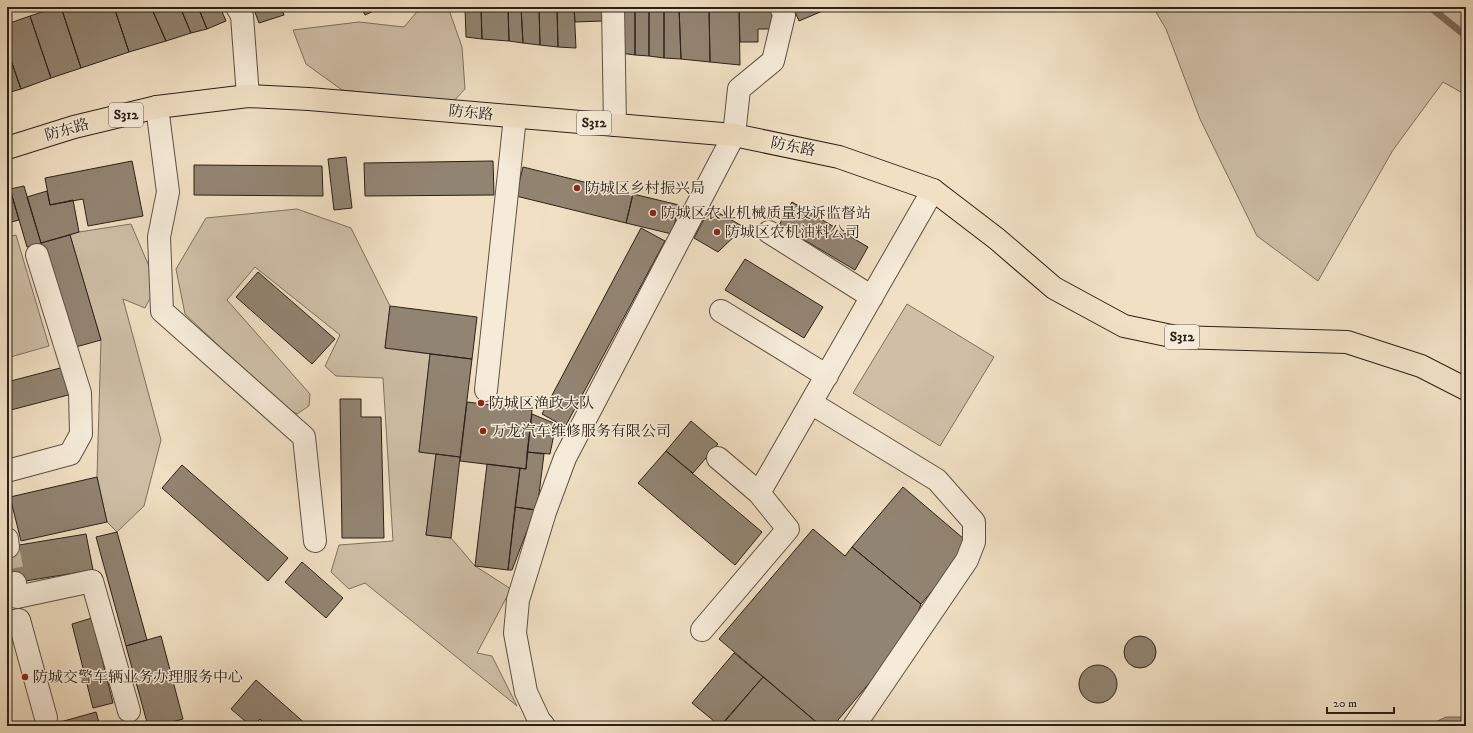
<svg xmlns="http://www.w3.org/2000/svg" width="1473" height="733" viewBox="0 0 1473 733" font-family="'IM FELL DW Pica','Noto Serif SC',serif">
  <rect width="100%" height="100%" fill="#f1e0c4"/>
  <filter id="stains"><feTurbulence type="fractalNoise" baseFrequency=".005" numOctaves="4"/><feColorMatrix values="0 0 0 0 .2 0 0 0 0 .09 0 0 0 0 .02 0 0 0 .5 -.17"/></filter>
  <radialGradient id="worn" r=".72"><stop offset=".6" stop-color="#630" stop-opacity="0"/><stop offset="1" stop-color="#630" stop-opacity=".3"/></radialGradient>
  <path fill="#cfbfa7" stroke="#7d7060" d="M421 7H448L462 47 465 89 453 102 342 90 306 64 293 30 359 22 404 27Z
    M1153 7H1466V95L1443 82 1393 150 1318 281 1257 236 1200 119 1166 29Z
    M297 209 351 228 390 306 385 348 430 354 419 452 436 454 426 535 451 538 475 566 511 589 477 653 492 656 517 706 365 583 349 589 331 572 339 545 393 541 383 378 336 376 325 366 340 335 255 267 227 300 310 394 309 406 297 414 282 405 185 314 176 269 206 218Z
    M131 224 157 285 145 308 123 299 161 440 144 506 117 532 107 522 97 477 101 340 70 235 79 232Z
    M16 235 49 346 7 358V237Z
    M907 304 994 357 940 446 853 393Z"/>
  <path fill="#ae9f8a" stroke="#7a6c5d" d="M1446 717H1466V726H1427Z"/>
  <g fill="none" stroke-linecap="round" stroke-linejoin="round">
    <path stroke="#7a6c5d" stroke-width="7" d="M1430 7 1466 36"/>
  </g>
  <path fill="#928472" stroke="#2b2019" d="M57 7H61L81 68 51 78 30 16Z
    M61 7H114L129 52 81 68Z
    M114 7H151L166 41 129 52Z
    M151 7H180L191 33 166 41Z
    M180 7H198L207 29 191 33Z
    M198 7H220L226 21 207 29Z
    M253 7H281L284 15 259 23Z
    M361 7H379L380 8 365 15Z
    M465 7H481L482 39 466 37Z
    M481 7H508L509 41 482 39Z
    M508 7H521L523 43 509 41Z
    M521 7H539L540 45 523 43Z
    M539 7H557L558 47 540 45Z
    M557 7H574L576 48 558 47Z
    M574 7H603V21L575 22Z
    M618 7H635V55L620 53Z
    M635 7H649V56L635 55Z
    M649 7H664V58L649 56Z
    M664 7H679L681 59 664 58Z
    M679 7H709L710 62 681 59Z
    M709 7H739L740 65 710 62Z
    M739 7H772V29H758V42H740Z
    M793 7H832L799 21Z
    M30 16 51 78 21 89 7 49V24Z
    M7 52H8L21 89 7 93Z
    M346 157 352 208 334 210 328 159Z
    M132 161 143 216 88 226 83 199 50 205 45 178Z
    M493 161 494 195 365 196 364 163Z
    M194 165 322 166 323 196 194 195Z
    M523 167 633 194 626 223 516 196Z
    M24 186 41 243 27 247 10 189Z
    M10 189 19 220 7 223V190Z
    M47 191 50 205 73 200 79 232 41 243 27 197Z
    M633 194 679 205 672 234 626 223Z
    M792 202 868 247 855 270 779 225Z
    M710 208 744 227 718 252 694 238Z
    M641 228 665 241 565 427 542 414Z
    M70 235 101 340 72 348 41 243Z
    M745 259 823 307 804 338 725 290Z
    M258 272 335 339 312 364 236 297Z
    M390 306 477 317 472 359 385 348Z
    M430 354 472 359 460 457 419 452Z
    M64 367 72 394 7 411V382Z
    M340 399H361V417H381L384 538H342Z
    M467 402 532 410 526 469 460 461Z
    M532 414 556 424 550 454 527 452Z
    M691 421 718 444 693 473 666 451Z
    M666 451 762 532 735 565 638 483Z
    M527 452 544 454 537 510 515 507 520 468 526 469Z
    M436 454 460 457 451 538 426 535Z
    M487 464 520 468 508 570 475 566Z
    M182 465 288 558 268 581 162 488Z
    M97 477 107 522 21 541 10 497Z
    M903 487 971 545 921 604 852 547Z
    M515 507 535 510 512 570H508Z
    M813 529 845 556 852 547 921 604 909 636 833 726H821L719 639Z
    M117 532 147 640 126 646 96 537Z
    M86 534 93 570 7 584V547Z
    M302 562 343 598 326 618 285 582Z
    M92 618 113 703 93 708 72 624Z
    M161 636 183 719 157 726H148L126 646Z
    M1124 652a16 16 0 1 1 32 0a16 16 0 1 1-32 0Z
    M734 653 763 677 720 726 692 703Z
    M1079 684a19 19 0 1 1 38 0a19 19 0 1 1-38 0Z
    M763 677 821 726H721Z
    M256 680 308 726H268L260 719 253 726H251L231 709Z
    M96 712 100 726H46Z"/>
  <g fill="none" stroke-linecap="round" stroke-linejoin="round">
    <path stroke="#c9baa2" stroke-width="22" stroke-dasharray="22 11" stroke-linecap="butt" d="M8 547 15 583"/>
    <g stroke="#5c5044" stroke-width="24">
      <path id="minor" d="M237 7 242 16 248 96
        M613 7 615 125
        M157 107 168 192 159 237 162 311 304 437 315 541
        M769 232 872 297
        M721 311 827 376
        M486 390 515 117
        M811 403 937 480 974 522V542L967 560 854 726
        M7 471 70 454 81 434 80 393 37 255
        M759 493 933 190
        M7 539 8 547
        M15 583 17 597 92 581 129 711
        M7 623 19 620 46 718
        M702 630 788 529 759 493 718 458
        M544 726 539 720 526 692 515 633 518 600 545 512 565 458 734 135 739 89 773 61 784 15 781 7"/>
    </g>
    <g stroke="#2b2019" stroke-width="24">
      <path id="major" d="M7 148 74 127 157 107 248 96 309 99 734 135 839 157 933 190 997 239 1054 288 1124 326 1176 337 1347 342 1421 366 1466 389"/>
    </g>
    <use href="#minor" stroke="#f6ebd9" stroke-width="22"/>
    <use href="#major" stroke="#f1e0c4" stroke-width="22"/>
  </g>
  <g fill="#8f2418" stroke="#f6ebd9" stroke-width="1.5">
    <circle cx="577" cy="188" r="4"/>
    <circle cx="653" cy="213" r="4"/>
    <circle cx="717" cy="232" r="4"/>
    <circle cx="481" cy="403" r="4"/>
    <circle cx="483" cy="431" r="4"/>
    <circle cx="25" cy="677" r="4"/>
  </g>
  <g text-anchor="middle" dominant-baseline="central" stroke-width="3" stroke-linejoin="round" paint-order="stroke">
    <g fill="#f6ebd9" stroke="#685d53" stroke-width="1">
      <rect x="109" y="103" width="34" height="24" rx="3"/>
      <rect x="577" y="111" width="34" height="24" rx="3"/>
      <rect x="1165" y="325" width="34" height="24" rx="3"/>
    </g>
    <g font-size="14" font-weight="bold" fill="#2b2019">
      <text x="126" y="115">S312</text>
      <text x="594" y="123">S312</text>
      <text x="1182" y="337">S312</text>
    </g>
    <g font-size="15" fill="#2b2019" stroke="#f6ebd9">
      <text transform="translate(471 113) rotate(5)">防东路</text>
      <text transform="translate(67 130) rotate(-16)">防东路</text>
      <text transform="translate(793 147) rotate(11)">防东路</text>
    </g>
    <g font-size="15" fill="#2b2019" stroke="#f6ebd9" text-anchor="start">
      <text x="585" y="188">防城区乡村振兴局</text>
      <text x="661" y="213">防城区农业机械质量投诉监督站</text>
      <text x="725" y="232">防城区农机油料公司</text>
      <text x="489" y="403">防城区渔政大队</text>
      <text x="491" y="431">万龙汽车维修服务有限公司</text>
      <text x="33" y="677">防城交警车辆业务办理服务中心</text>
    </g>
  </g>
  <rect width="1473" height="733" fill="none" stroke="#f1e0c4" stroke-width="24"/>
  <rect x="8" y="8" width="1457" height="717" fill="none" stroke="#2b2019" stroke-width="2"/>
  <rect x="12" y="12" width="1449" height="709" fill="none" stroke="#2b2019"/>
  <path d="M1327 707v6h67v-6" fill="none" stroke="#2b2019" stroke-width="2"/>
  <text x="1333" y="707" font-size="12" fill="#2b2019" stroke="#f6ebd9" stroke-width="3" paint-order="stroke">20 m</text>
  <rect width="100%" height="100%" filter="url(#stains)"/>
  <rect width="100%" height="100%" fill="url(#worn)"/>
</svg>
